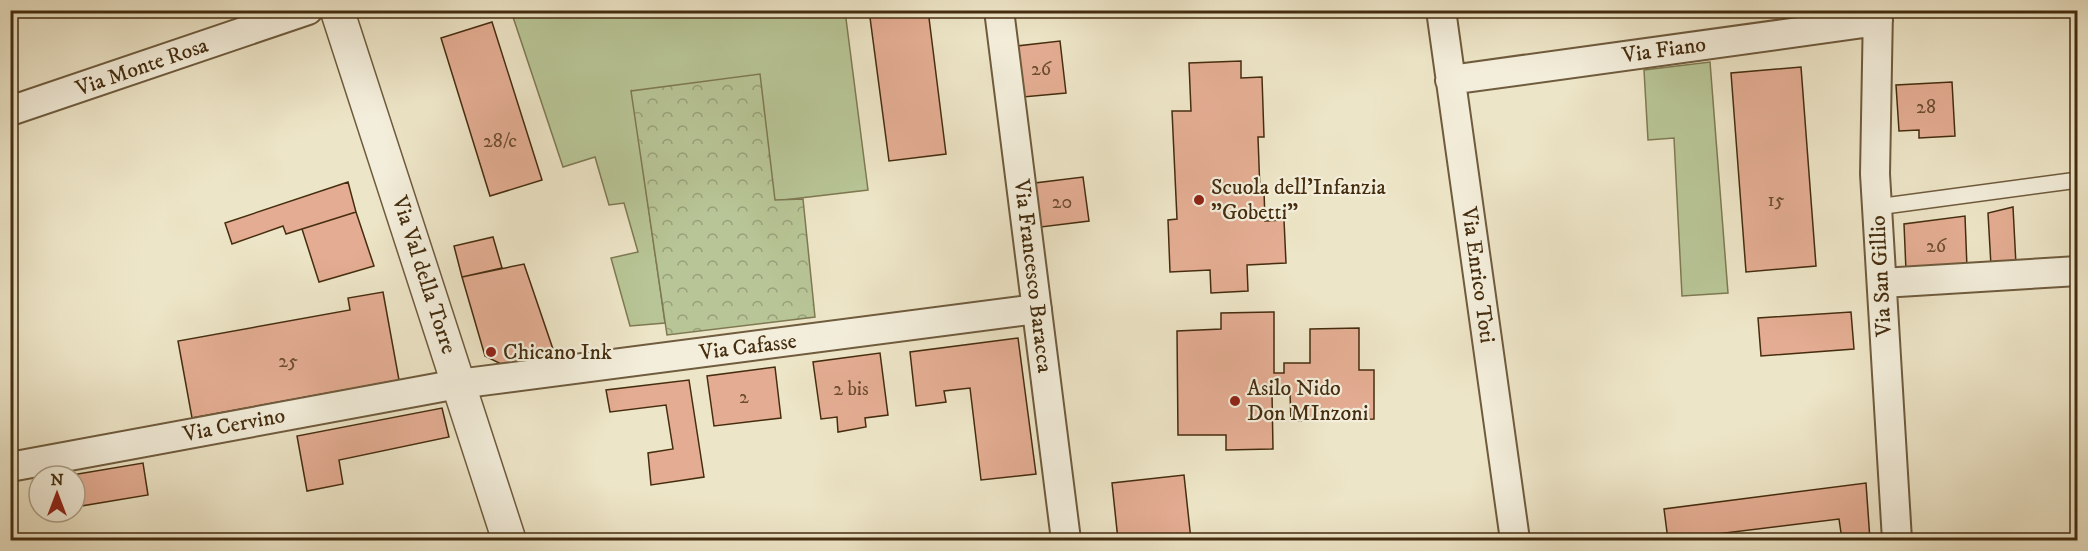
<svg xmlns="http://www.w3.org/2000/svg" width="2088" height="551" viewBox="0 0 2088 551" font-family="'IM FELL DW Pica',serif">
  <defs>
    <pattern id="park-crowns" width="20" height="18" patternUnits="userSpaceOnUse" patternTransform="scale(1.5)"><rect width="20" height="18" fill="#b8c596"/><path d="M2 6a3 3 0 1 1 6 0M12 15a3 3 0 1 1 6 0" fill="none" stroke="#97a079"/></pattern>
  </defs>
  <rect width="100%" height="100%" fill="#ede5c7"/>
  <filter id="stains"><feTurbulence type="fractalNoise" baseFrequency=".00333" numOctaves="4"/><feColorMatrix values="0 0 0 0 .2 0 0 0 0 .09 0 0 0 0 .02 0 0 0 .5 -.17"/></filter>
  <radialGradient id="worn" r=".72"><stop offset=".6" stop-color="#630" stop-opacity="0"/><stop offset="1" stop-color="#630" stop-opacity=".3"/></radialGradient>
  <path fill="#b8c596" stroke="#7e7952" stroke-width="1.5" d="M511 11H845L868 190 775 201 632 91 665 323 630 326 611 258 638 252 624 203 609 205 595 157 563 167Z
    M1710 62 1728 293 1682 296 1674 138 1648 140 1644 70Z"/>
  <path fill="url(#park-crowns)" stroke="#7e7952" stroke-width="1.5" d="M760 74 775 200 803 199 815 317 667 335 631 91Z"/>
  <path fill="#e4ad93" stroke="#452d0f" stroke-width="1.5" d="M869 10H928L946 154 889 161Z
    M492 22 542 180 490 196 441 38Z
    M1060 41 1066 93 1023 97 1017 46Z
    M1241 61V78L1262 77 1264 137H1258L1260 192 1264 191 1265 221 1284 220 1286 263 1247 265 1248 291 1211 293 1210 270 1170 272 1168 220 1177 219 1172 111H1191L1189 63Z
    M1801 67 1816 266 1746 272 1731 73Z
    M1952 82 1955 136 1919 138V130L1899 131 1896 85Z
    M1083 177 1089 221 1041 227 1035 183Z
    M348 182 356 212 286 234 283 226 232 244 225 223Z
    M2013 207 2016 265 1991 266 1988 213Z
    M356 212 374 266 319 282 302 229Z
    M1965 216 1967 268 1906 271 1904 224Z
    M493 237 502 268 462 277 454 246Z
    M524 264 556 358 503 365 485 356 462 277Z
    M383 292 399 380 192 418 178 341 350 310 348 298Z
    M1274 312V373H1284V363H1310V329L1359 328V370H1374V419L1291 421 1290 393H1272L1273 449 1226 450V435H1178L1177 331 1221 329V313Z
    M1851 312 1854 349 1761 356 1758 318Z
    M1018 338 1036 474 981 480 970 388 944 391 946 402 916 406 910 352Z
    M880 353 888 415 865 418 866 427 838 432 837 417 821 419 813 362Z
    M775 367 781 418 714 426 707 376Z
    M689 380 704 477 651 485 648 453 673 449 666 405 610 412 606 390Z
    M442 408 449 437 339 460 343 484 307 491 297 436Z
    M143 463 148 495 75 507V476H66Z
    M1184 475 1191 540H1118L1112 483Z
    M1866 483 1870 540H1842L1839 519 1668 540 1664 509Z"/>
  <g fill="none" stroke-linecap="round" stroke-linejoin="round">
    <g stroke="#6f5b3d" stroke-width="18">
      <path id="service" d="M1877 207 2078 180"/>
    </g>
    <g stroke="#6f5b3d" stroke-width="32">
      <path id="minor" d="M999 10 1066 540
        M1441 10 1515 540
        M1878 10 1875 174 1897 540
        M1450 80 1878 21
        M10 111 308 10
        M1882 283 2078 271
        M10 467 458 384 1037 309"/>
    </g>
    <g stroke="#6f5b3d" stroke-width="36">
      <path id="tertiary" d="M337 10 509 540"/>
    </g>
    <use href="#service" stroke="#f3eedb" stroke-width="15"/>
    <use href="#minor" stroke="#f3eedb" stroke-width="28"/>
    <use href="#tertiary" stroke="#f3eedb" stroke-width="33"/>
  </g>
  <g fill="#8f2418" stroke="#f3eedb" stroke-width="2">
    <circle cx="1199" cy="200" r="6"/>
    <circle cx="491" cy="352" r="6"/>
    <circle cx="1235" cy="401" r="6"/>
  </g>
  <g text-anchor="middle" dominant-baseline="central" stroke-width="4.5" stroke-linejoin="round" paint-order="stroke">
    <g font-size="20" fill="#6d4d30">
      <text x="1041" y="69">26</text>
      <text x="1926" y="107">28</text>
      <text x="500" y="141">28/c</text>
      <text x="1776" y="200">15</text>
      <text x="1062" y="202">20</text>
      <text x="1936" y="246">26</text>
      <text x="288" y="361">25</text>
      <text x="851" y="389">2 bis</text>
      <text x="744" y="397">2</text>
    </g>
    <g font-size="22" fill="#452d0f" stroke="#f3eedb">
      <text transform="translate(1664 50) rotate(-8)">Via Fiano</text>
      <text transform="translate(142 67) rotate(-19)">Via Monte Rosa</text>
      <text transform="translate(424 275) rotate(72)">Via Val della Torre</text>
      <text transform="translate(1478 275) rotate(82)">Via Enrico Toti</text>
      <text transform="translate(1033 276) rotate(83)">Via Francesco Baracca</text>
      <text transform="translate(1881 276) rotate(-93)">Via San Gillio</text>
      <text transform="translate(748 347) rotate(-7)">Via Cafasse</text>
      <text transform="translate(234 425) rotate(-11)">Via Cervino</text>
    </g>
    <g font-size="22" fill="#452d0f" stroke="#f3eedb" text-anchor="start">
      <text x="1211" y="187">Scuola dell'Infanzia<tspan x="1211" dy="25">"Gobetti"</tspan></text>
      <text x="503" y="352">Chicano Ink</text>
      <text x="1247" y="388">Asilo Nido<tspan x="1247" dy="25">Don MInzoni</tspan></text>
    </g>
  </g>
  <rect width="2088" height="551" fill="none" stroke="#ede5c7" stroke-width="36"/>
  <rect x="12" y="12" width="2064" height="527" fill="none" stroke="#452d0f" stroke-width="3"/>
  <rect x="18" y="18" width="2052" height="515" fill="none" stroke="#452d0f" stroke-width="1.5"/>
  <g transform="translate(57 494)"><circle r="28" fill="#f3eedb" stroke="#ada189" stroke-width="1.5"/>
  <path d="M0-4.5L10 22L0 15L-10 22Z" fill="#8f2418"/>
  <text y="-9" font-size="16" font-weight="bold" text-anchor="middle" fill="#452d0f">N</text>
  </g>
  <rect width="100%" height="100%" filter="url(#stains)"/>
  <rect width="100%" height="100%" fill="url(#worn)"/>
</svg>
